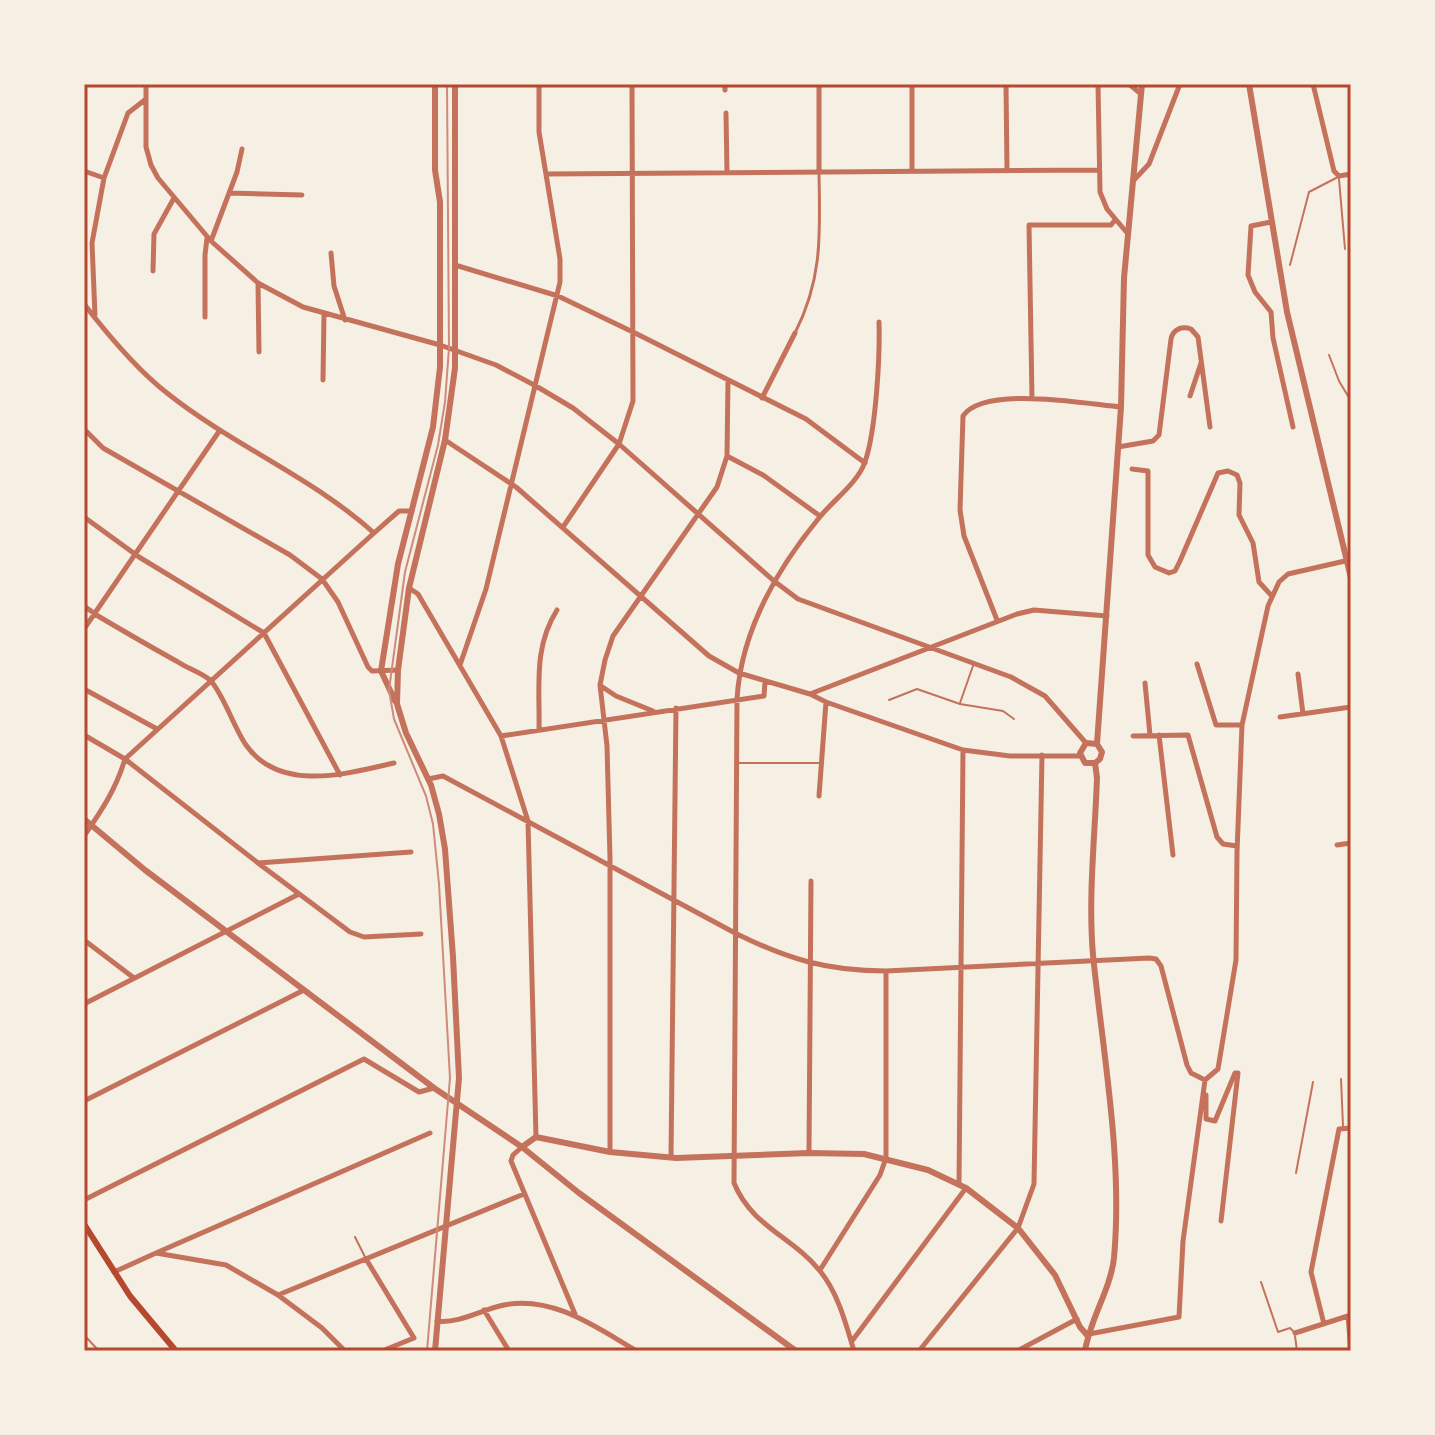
<svg xmlns="http://www.w3.org/2000/svg" width="1435" height="1435" viewBox="0 0 1435 1435" font-family="Raleway,sans-serif">
  <rect width="100%" height="100%" fill="#f6efe4"/>
  <g fill="none" stroke-linecap="round" stroke-linejoin="round">
    <path stroke="#c5725c" stroke-width="2" d="M1339 179 1345 249
      M1290 265 1309 192 1338 177
      M1329 355 1339 381 1351 401
      M889 700 917 689 960 704 1003 711 1014 719
      M960 703 974 663
      M737 763H819
      M1341 1079 1343 1126
      M1296 1173 1313 1082
      M355 1237 365 1257
      M1261 1282 1278 1332 1290 1328 1293 1331
      M84 1335 99 1351
      M1295 1336 1297 1351"/>
    <path stroke="#c5725c" stroke-width="3" d="M795 333C823 278 820 233 819 173"/>
    <path stroke="#c5725c" stroke-width="5" d="M146 84V147L151 165 158 178 211 241 258 283 303 307 440 345 496 365 536 386 573 408 619 444 774 581 798 599 1011 677 1045 696 1086 743
      M725 84V90
      M819 84V172
      M912 84V171
      M1006 84 1007 171
      M1098 84 1100 192 1107 209 1128 234
      M1129 84 1141 94
      M1313 84 1334 171 1339 176 1351 174
      M726 113 727 173
      M84 171 104 178
      M546 174 1098 170
      M1134 180 1149 164 1180 84
      M229 193 302 195
      M1271 222 1251 226 1248 275 1255 292 1271 312 1273 338 1293 427
      M211 241 237 172 242 149
      M331 253 334 286 345 320
      M455 265 558 296 635 333 806 419 865 463
      M153 271 154 234 174 198
      M258 283 259 352
      M84 304C108 335 136 369 167 393 232 445 312 477 374 533
      M95 315 92 243 104 178 128 113 146 99
      M205 317V255L207 238
      M323 380 324 314
      M1190 396 1201 363
      M762 398 795 333
      M1032 398 1029 225H1111L1115 220
      M84 429 103 448 290 555 322 579 338 602 368 667 372 671 398 670
      M445 440 516 487 709 656 739 673 810 694 826 702 963 750 1010 756H1080
      M1118 447 1153 441 1159 435 1171 339C1173 329 1182 326 1191 329L1198 337 1210 427
      M727 456 763 475 820 516
      M1132 469 1148 471V555L1155 567 1169 573 1175 571 1180 561 1218 473 1228 471 1237 475 1240 483 1239 515 1253 543 1259 582 1271 595
      M84 517 139 557 264 633 340 775
      M563 527 619 444 633 401 632 84
      M409 588 418 594 501 736 528 821 536 1137
      M84 606 98 616C125 632 151 647 178 662 187 668 202 673 210 680 223 693 234 728 246 745 280 793 346 774 394 763
      M997 620 964 536 960 510 963 416C984 385 1086 404 1121 407
      M84 629 220 430
      M1197 664 1216 725H1242
      M460 665 486 589 560 282V259L539 132V84
      M1298 674 1303 714
      M1145 683 1150 735
      M601 686 616 696 653 711
      M84 689 157 729
      M810 694 1017 614 1034 610 1107 616
      M1280 717 1351 707
      M539 730C540 687 533 648 557 610
      M84 735 125 759 258 863 411 852
      M1159 735 1173 855
      M501 736 764 696 765 682
      M1133 736 1188 735 1217 837 1223 844 1237 846
      M428 779 443 776 735 933C787 959 827 971 886 971L1149 958 1156 959 1161 966 1187 1065 1191 1073 1205 1080 1218 1069 1236 960 1237 852 1242 725 1268 606 1279 582 1288 574 1345 561
      M819 796 826 702
      M84 836C102 810 116 789 125 759L374 533 399 511H412
      M1337 845 1351 843
      M258 863 350 932 364 937 421 934
      M84 940 134 978
      M84 1004 299 894
      M1206 1095V1119L1215 1121 1235 1073H1238L1221 1221
      M84 1101 304 990
      M522 1147 513 1155 511 1161 575 1314
      M610 1152V859L607 746 600 685 605 660 613 636 717 487 727 456 728 380
      M809 1153 811 881
      M671 1157 676 708
      M959 1184 963 750
      M84 1200 364 1059 419 1092 434 1088
      M156 1253 430 1133
      M366 1259 414 1338 382 1351
      M820 1270 880 1175 886 1158V971
      M114 1272 156 1253 226 1265 278 1295 322 1328 345 1351
      M278 1295 524 1194
      M484 1310 509 1351
      M1348 1316 1351 1351
      M437 1321C459 1324 483 1309 504 1305 553 1295 597 1328 637 1351
      M1324 1324 1311 1272 1339 1129 1351 1128
      M1295 1333 1351 1315
      M1089 1334 1179 1317 1183 1241 1205 1080
      M852 1341 966 1188
      M854 1351C846 1324 838 1293 820 1271 793 1237 752 1227 734 1183L737 699C741 632 777 569 819 518 833 500 857 484 865 462 876 430 880 357 879 322
      M919 1351 1018 1228 1034 1184 1042 755
      M1017 1351 1077 1319"/>
    <path stroke="#c5725c" stroke-width="6" d="M1249 84 1287 312 1351 578
      M395 701 381 671 398 564 433 427 440 367V202L435 170V84
      M1097 744 1121 407 1124 278 1142 84
      M1095 763H1085L1080 753 1086 743 1097 744
      M1095 763 1100 759 1102 752 1097 744
      M84 819 145 870 434 1088 522 1147 579 1193 796 1351
      M522 1147 536 1137 610 1152 676 1158 809 1153 864 1154 928 1170 966 1188 1018 1228 1055 1275 1080 1327 1087 1335
      M435 1351 459 1078 453 957 445 849 439 814 431 785 406 733 397 704 398 670 409 588 445 440 455 368V84
      M1085 1351C1090 1319 1110 1291 1114 1258 1123 1158 1103 1055 1093 955 1088 897 1095 836 1097 778L1095 763"/>
    <path stroke="#b5482f" stroke-width="6" d="M84 1224 130 1296 176 1351"/>
    <path stroke="#cf8b77" stroke-width="2" d="M427 1351 450 1078 439 884 433 824 426 796 394 719 389 690 405 572 438 445 445 402 449 348 447 84"/>
  </g>
  <rect width="1435" height="1435" fill="none" stroke="#f6efe4" stroke-width="172"/>
  <rect x="86" y="86" width="1263" height="1263" fill="none" stroke="#b5482f" stroke-width="3"/>
</svg>
